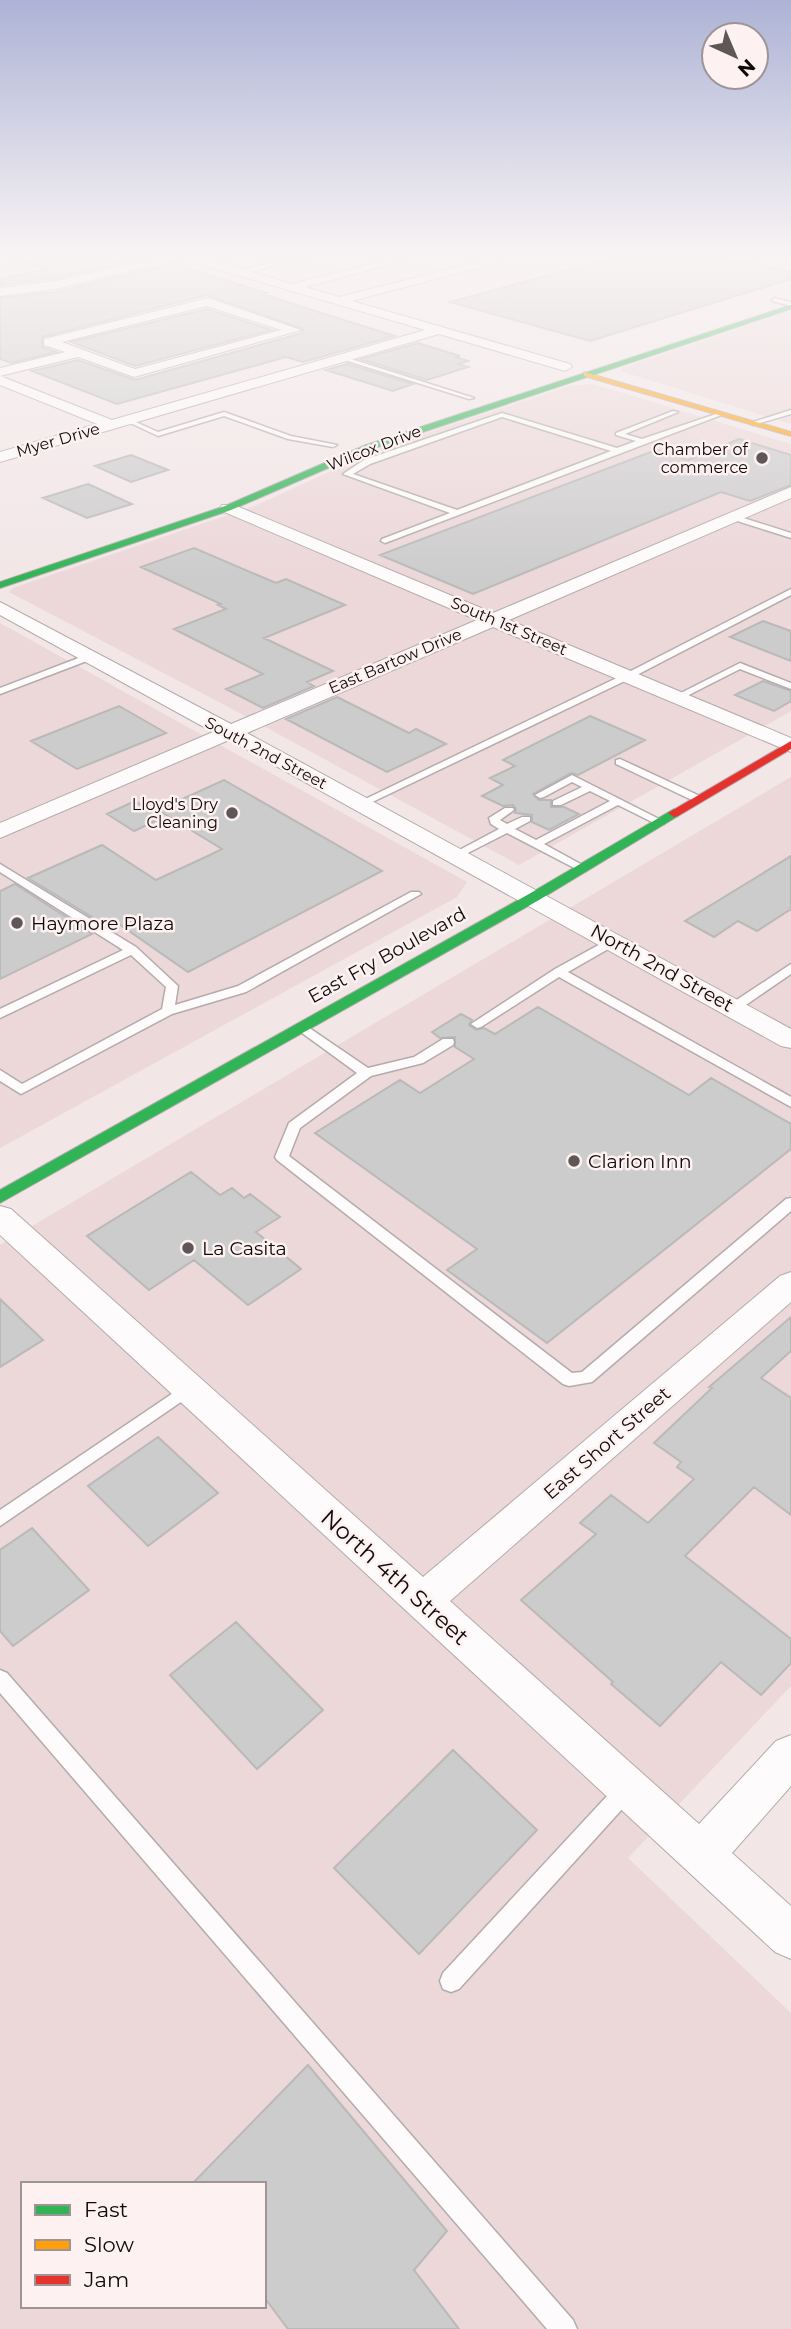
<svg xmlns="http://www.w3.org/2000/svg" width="791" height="2329" viewBox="0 0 791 2329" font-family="Montserrat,sans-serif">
  <rect width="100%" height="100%" fill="#f2e6e7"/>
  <path fill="#ecd7d9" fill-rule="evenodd" d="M791 311V424L620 371 622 368Z
    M593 384 791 444V711L519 865 236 711 9 592 13 588 257 505 383 447 570 386Z
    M0 623 467 882 457 897 0 1148Z
    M791 777V1686L628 1858 791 2013V2329H0V1245ZM23 2184H264V2306H23Z"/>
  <path fill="#cdcccd" stroke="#bab9ba" stroke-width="2" d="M8 252H155L156 255 55 278 0 285V279L45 269 7 257Z
    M636 252H702L791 272V279L590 341 450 302Z
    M173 264 267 293 264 294 299 306 395 336 303 362 286 357 117 404 32 371 78 360 135 380 302 333 303 329 207 295 42 337V347L56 352 11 363 0 359V298L56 292Z
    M207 309 272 330 135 366 71 342Z
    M418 343 460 356 455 357 468 361 458 364 468 367 427 380 361 359Z
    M347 364 413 384 393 391 326 370Z
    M739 439 791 455V485L750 501 721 492 473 594 380 555 656 450 688 460Z
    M131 455 168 470 131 482 95 466Z
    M88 484 132 504 87 518 43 498Z
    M194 548 276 583 286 579 345 605 264 638 333 671 307 682 314 686 263 708 226 689 263 674 174 629 226 609 218 605 221 604 141 567Z
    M763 621 791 631V661L730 637Z
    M763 681 791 691V701L774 711 735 695Z
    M337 697 409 733 416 729 446 744 387 772 286 719Z
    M119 706 166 733 77 769 31 741Z
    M590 716 645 740 578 775 571 773 533 794 539 800H551V807H564L579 814 549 830 532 822V815L515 813 516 809 513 805 503 806 482 796 503 785 490 778 515 766 503 760Z
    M224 780 382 871 188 972 116 922 107 926 28 878 102 845 156 880 212 854 222 849 158 810Z
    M135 801 162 818 134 831 107 814Z
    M791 856V909L757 931 738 921 714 937 685 921Z
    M15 884 92 934 0 979V891Z
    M538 1007 689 1095 711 1078 791 1124V1149L547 1343 447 1270 477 1249 315 1133 400 1080 420 1093 474 1059 455 1047V1037L440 1038 432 1032 461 1014 472 1020 469 1025 476 1030 484 1028 495 1034Z
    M191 1172 220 1195 232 1188 244 1198 250 1194 280 1217 256 1232 301 1269 248 1305 194 1260 149 1290 87 1236Z
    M0 1299 43 1340 0 1367Z
    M791 1317V1351L761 1378 791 1398V1515L754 1487 685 1556 791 1639V1663L761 1695 721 1662 660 1726 611 1684 613 1682 521 1600 596 1534 580 1523 611 1495 648 1523 694 1479 677 1467 681 1462 654 1443 712 1388 709 1387Z
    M158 1437 218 1493 148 1546 88 1486Z
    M32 1528 89 1590 13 1646 0 1631V1550Z
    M236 1622 323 1710 257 1769 170 1675Z
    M453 1750 537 1830 419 1954 334 1868Z
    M308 2065 447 2231 414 2270 459 2329H288L264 2297V2184H192Z"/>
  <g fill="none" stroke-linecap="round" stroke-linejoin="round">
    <g stroke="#b4abac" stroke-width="3">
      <path id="lane" d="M195 252H204L184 257 181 255Z
        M244 252 283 261 322 252H330L240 274 238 271 276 262Z
        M774 298 791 302V306L772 301Z
        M341 357H345L474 398 469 399 341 359Z
        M791 410V414L753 425 750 423Z
        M673 411 678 412 625 434 642 439 719 413 724 414 385 543 381 541 382 539 450 513 343 474 364 460 502 413 617 448 636 441 616 435V433ZM502 417 611 451 457 510 353 474 370 464Z
        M224 412 291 436 337 445 333 447 288 439 224 416 158 436 124 420 129 419 158 432Z
        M734 515 791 533V538L731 519 730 517Z
        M791 589V595L631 678 364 806 360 807 355 804 625 674Z
        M89 654 94 657 92 659 0 694V688Z
        M740 663 791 683V689L740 669 681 699 673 697Z
        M620 759 702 797 703 799 702 801H694L616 764V760Z
        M572 775 665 822 664 824H656L618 805 544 844 586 867V871L582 872 507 833 460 857H452L450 855 499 829 491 824 489 818 505 808H513L514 810 500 820 507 824 522 817H530V821L515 829 536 840 610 801 590 791 561 805H553V801L582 787 572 782 544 797 540 798 535 795Z
        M0 864 136 947 178 986 175 1005 238 986 411 892H419L421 894 246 992 172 1014 21 1094 0 1081V1070L22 1084 162 1009 166 987 131 955 0 1018V1009L123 950 0 872Z
        M613 937 617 938V944L568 972 791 1097V1107L559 977 481 1027 477 1028 471 1024 555 969Z
        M791 964V974L737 1011H729L727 1008 729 1005Z
        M302 1023 368 1068 414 1057 443 1039H453L454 1042 453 1045 423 1063 371 1076 300 1128 289 1156 572 1373 582 1372 786 1199 791 1198V1211L592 1382 569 1386 563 1384 277 1160 275 1157 289 1123 357 1073 298 1030 296 1027Z
        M188 1383 194 1385 196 1389 194 1393 0 1526V1510Z
        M0 1670 7 1673 573 2320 577 2329H547L0 1693Z
        M627 1779 634 1782 637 1789 634 1796 459 1989 451 1992 443 1989 440 1981 443 1973 620 1782Z"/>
    </g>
    <g stroke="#b4abac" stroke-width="2">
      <path id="street" d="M166 252 188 253 292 284 421 252H438L305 287 339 297 516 252H532L531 254 352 301 570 364 572 367 565 371 439 334 0 462V452L97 424 0 385V368L65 352 44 345V339L208 298 301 330 134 377 78 357 0 376 112 420 425 330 182 259 55 289 0 296V288L55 281 169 255ZM207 306 281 330 135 369 62 342Z
        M791 487V498L509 620 791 738V752L493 627 247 733 791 1029V1048L781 1046 229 740 0 838V823L213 732 0 615V602L231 724 477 620 222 511 220 508 222 505H234L493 613Z
        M0 1206 11 1209 423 1577 780 1276 791 1272V1302L450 1601 699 1824 776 1741 791 1735V1786L732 1853 791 1906V1959L775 1952 0 1235Z"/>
    </g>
    <g stroke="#b4abac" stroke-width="2">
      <path id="fast" d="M791 305V309L372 449 231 510 0 588V582L225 506 366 445Z
        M674 809 680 813 678 816 539 900 0 1203V1190L529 894Z"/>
    </g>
    <g stroke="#b4abac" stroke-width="2">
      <path id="slow" d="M584 372 791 432V436L584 376Z"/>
    </g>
    <g stroke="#b4abac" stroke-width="2">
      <path id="jam" d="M791 741V749L678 816 674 817 668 813Z"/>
    </g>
    <use href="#lane" fill="#fdfbfb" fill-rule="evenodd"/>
    <use href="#street" fill="#fdfbfb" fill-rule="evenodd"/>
    <use href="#fast" fill="#30b455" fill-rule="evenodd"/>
    <use href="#slow" fill="#ff9f0a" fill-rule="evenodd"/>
    <use href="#jam" fill="#e5322d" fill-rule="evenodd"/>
  </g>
  <linearGradient id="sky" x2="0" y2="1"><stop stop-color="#adb3d6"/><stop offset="0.44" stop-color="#f9f4f4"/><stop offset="1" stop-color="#f9f4f4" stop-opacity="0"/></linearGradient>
  <rect width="791" height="578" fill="url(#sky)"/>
  <g fill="#5f5657" stroke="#fef1f2" stroke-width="2.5">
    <circle cx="762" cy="458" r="7"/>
    <circle cx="232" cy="813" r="7"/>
    <circle cx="17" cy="923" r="7"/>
    <circle cx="574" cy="1161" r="7"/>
    <circle cx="188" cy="1248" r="7"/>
  </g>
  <g text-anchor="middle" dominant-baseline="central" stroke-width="5" stroke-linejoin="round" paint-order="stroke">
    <g font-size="16" fill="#10090a" stroke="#fef1f2">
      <text transform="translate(58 440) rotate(-16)">Myer Drive</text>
      <text transform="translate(374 448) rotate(-21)">Wilcox Drive</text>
      <text transform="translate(509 626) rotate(23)">South 1st Street</text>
      <text transform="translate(395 661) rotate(-23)">East Bartow Drive</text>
      <text transform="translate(266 753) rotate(28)">South 2nd Street</text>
    </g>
    <g font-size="16" fill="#10090a" stroke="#fef1f2" text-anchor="end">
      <text x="748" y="449">Chamber of<tspan x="748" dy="18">commerce</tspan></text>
      <text x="218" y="804">Lloyd's Dry<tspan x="218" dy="18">Cleaning</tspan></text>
    </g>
    <g font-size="19" fill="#10090a" stroke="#fef1f2" text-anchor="start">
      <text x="31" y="923">Haymore Plaza</text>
      <text x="588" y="1161">Clarion Inn</text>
      <text x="202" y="1248">La Casita</text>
    </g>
    <g font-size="19" fill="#10090a" stroke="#fef1f2">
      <text transform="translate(387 955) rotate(-29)">East Fry Boulevard</text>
      <text transform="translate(662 968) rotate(29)">North 2nd Street</text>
      <text transform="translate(607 1443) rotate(-41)">East Short Street</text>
    </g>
    <g font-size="23" fill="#10090a" stroke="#fef1f2">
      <text transform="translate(395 1577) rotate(42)">North 4th Street</text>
    </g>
  </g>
  <rect x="21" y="2182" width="245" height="126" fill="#fef1f2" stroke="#9f9495" stroke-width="2"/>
  <rect x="35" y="2205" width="35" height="10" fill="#30b455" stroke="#9f9495" stroke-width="2"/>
  <text x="84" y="2217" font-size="21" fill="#10090a">Fast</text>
  <rect x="35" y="2240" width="35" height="10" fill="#ff9f0a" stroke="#9f9495" stroke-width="2"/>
  <text x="84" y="2252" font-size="21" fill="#10090a">Slow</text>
  <rect x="35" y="2275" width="35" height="10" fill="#e5322d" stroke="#9f9495" stroke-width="2"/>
  <text x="84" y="2287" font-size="21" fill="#10090a">Jam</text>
  <g transform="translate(735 56) rotate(136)"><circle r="33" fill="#fef1f2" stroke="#9f9495" stroke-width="2"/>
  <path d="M0-5L12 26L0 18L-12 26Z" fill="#5f5657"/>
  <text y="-10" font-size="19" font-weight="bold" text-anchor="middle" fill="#10090a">N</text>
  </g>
</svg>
